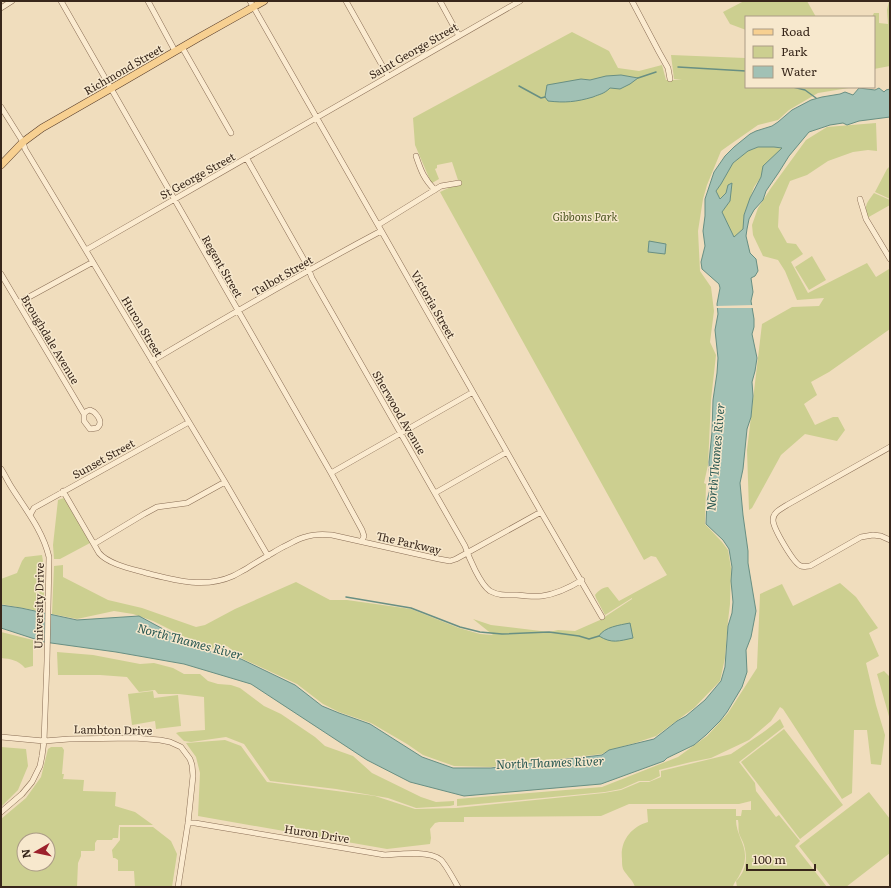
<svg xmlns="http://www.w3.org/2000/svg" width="891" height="888" viewBox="0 0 891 888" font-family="Literata,serif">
  <rect width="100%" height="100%" fill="#f0ddbd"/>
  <path fill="#cccf90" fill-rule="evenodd" d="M744 1H807L816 17H746V30L730 24 723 12Z
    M889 1H890V66L874 69V17H872L874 13H879V23L888 24 887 10Z
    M572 32 609 51 618 68 639 71 662 65 666 80H682L674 79 671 55 745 58 746 57V87H855L818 93 789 110 778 120 758 125 728 146 721 151 707 185 703 199 698 231 700 271 711 287 714 311 710 342 716 355 711 400 708 465 704 483 706 484 705 524 722 542 728 550 731 568 730 604 728 621 725 658 720 681 694 708 656 736 635 743 609 750 602 754 491 767 454 766 423 755 407 744 371 723 339 712 323 704 297 684 243 659 227 646 209 649 153 621 133 614 114 611 77 619 52 614 54 566 63 565V577L108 600 142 608 196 627 205 625 235 609 296 582 330 600H347L411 609 459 628 480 634 493 635 473 619 491 625 549 632 558 630 575 631 600 620 632 599V598L605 615 596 598 595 595C598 591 603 587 608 587L619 601 667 575 656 557 651 556 644 560 440 192 459 183 452 162 437 165V168L435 169 439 179 432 183 430 180 415 145 413 118ZM621 75 638 78 610 88 581 79 590 80Z
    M876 123 877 151 868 150 853 152 828 161 807 175 790 181 779 207 778 227 787 243 796 244 803 254 791 262 808 293 867 263 876 277 889 269 890 329 829 372 811 382 817 395 804 404 815 425 833 417H838L845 430 837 441 805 434 781 455 752 508 749 510 747 450 762 324 792 307 819 306 824 298 797 300 785 271 778 260 763 256 753 235 752 225 758 208 771 188 806 140 827 127Z
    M758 147H774L783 148 763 166 761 177 754 187 744 215 743 229 734 237 722 212 730 201 728 185 726 193 719 199 716 191 721 184 733 163 748 151Z
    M890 166V199L875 192 887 169Z
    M874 193 890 200V205L867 218C864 204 867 203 874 193Z
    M812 256 826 280 809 290 795 267Z
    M64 498 90 543 60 559H54L53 545 58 500Z
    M42 555 44 568V612L1 604V579L17 573 22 561 25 557Z
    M840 583 856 597 878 628 869 633 879 656 866 663 876 705 885 735 881 765 871 764 867 730H854L852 793 842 799 783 709 780 707 771 721 749 740 711 758 691 762 659 770 660 776 650 781H639L621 789 605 792 457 806V799L602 787 678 757 707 736 720 722 728 713 757 668 760 594 782 584 793 606Z
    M1 632 33 640V666L25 668C18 660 11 659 1 658Z
    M57 652 93 655 140 664 154 663 173 668 184 674H200L208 681 218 684 231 685 240 688 264 706 281 714 315 737 325 746 353 756 372 773 421 797 436 802 454 801V805L450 806 416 808 388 798 336 789 270 781 244 744 226 737 191 742 184 741 176 733 179 732 205 730 204 697 179 694H158L155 690 139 692 127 677 100 675H58Z
    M884 671 890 677V720L877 674Z
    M153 691 154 698 178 695 181 726 156 729 155 721 132 725 128 694Z
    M780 719 784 727 739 762 755 783 756 791 776 817 779 815 800 841 795 846 827 887H737L736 881C746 871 748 859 744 845 743 841 740 837 739 833 738 829 739 824 738 820H736C736 834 746 844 745 858 745 864 742 870 739 876 737 880 734 882 733 887H635C633 880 626 875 623 869 622 866 622 863 622 859 620 841 631 827 648 822L647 809H736V816H741L742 810H751V801L739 804H629L601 816 464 817V822H439L435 823 430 829 431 838 430 844 387 849 198 816 200 773 196 757 186 743 225 740 241 746 267 782 375 796 415 809 456 808 604 793 621 790 640 782H649L661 777V771L731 754 765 731Z
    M784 729 843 805 800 839 741 762Z
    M1 747 26 749 28 766 18 790 1 807Z
    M51 747H62L64 750 62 774H64L63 779 84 780 83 791 116 792 115 806 135 812 153 825H119L118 838H113L112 840H97L95 843V850L94 851H81V856L78 863 77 887H1V819L26 798 41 777 48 749ZM24 840H48V864H24Z
    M869 792 890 819V853L846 887H831L799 846Z
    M120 827H153L171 841 177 854 172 887H135L134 871H118V860L115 858H113L112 850 120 840Z"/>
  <path fill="#a1c1b5" stroke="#688f83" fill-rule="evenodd" d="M621 75 638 78 630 84 620 89 610 88C604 94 600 94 593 97 576 102 565 103 548 101L545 97 547 85 581 79 590 80 606 76Z
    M859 88 875 90 879 88 884 92 886 90 890 89V117L859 121 847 125 843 123 830 125 809 132 789 156 779 172 766 191 763 200 754 210 749 219 747 229 746 236 750 253 756 259 758 271 755 276 751 278 753 292 751 301 754 319V327L752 334 757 358 755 371 752 382 753 396 751 417 747 429 743 469 740 483 743 515 748 551V563L756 611 751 637 746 650 747 672 742 687 727 712 720 721 706 735 694 745 667 758 664 761 601 784 464 796 410 782 367 760 251 684 184 664 116 652 44 642 1 628V605L21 608 77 620 139 616 200 649 241 659 295 685 322 706 339 713 370 724 422 757 453 768H491L602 755 609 750 654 739 677 721 686 716 705 700 721 681 725 667 728 626 732 613 733 602 731 581 732 567 729 549 723 540 706 524 707 501 710 489 709 462 712 432 713 400 717 373 718 358 715 330 718 314 717 304 720 288 719 284 702 269 701 262 705 246 703 231 705 216V199L714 172 725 156 734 147 750 134 756 131 772 126 778 122 792 110 811 100 822 97 840 94 845 92 853 95ZM758 147H774L782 148 763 166 761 177 750 198 744 215 743 229 734 237 722 212 730 201 732 183 728 185 726 193 720 199 716 191 721 184 733 163 748 151Z
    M649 241 666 244 665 254 648 252Z
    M630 623 633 638C619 641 612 644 599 636 604 627 620 625 630 623Z"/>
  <path fill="#f0ddbd" d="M754 305V308H716V306Z"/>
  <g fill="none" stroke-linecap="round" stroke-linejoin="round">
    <path stroke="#688f83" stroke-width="1.5" d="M678 67 746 71
      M638 78 656 72
      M519 86 541 98 545 97
      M793 87 805 90 816 98
      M346 597 411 608 460 627 480 632 502 634 549 632 579 636 589 639 599 636"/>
    <g stroke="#896d55" stroke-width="6">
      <path id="minor" d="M61 1 331 473 362 530 364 536 362 541
        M148 1 175 51
        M250 1 378 225 541 512 602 617
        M346 1 388 76
        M440 1 459 36
        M632 1 659 52 668 68 670 79
        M1 8 12 1
        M182 47 231 133
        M1 107 23 142 25 149 225 482 268 556
        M416 156C421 171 424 179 435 190
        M247 159 307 265 312 278 465 546C469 558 480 584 490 591 499 596 508 595 517 595 525 596 534 597 542 596 557 594 569 588 582 580
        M860 199 866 219 890 259
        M378 225 441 186 459 183
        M86 250C231 168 375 84 520 1
        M1 274 84 414
        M18 303 93 262
        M152 361C228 316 304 272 381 231
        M87 411 90 410 94 412C99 417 103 423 97 428L90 429 84 421V414Z
        M890 447 787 505C781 509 773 512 773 520 773 528 794 564 801 566 803 567 807 566 810 566L861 537 873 535 881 536 890 540
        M1 469C5 475 8 482 12 488 26 510 43 531 49 557L47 661 44 741 42 756 40 766 32 782 22 794 1 812
        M331 473 473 392
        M63 491 99 553C108 564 132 569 146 573 174 580 204 589 233 576 237 574 242 571 246 569 258 561 271 554 283 547 290 544 297 539 305 537 314 534 323 534 332 535L439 559 450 561 456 559 541 512
        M435 493 507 452
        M30 515 34 508 189 422
        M94 544 144 514 157 507 187 503 225 482
        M1 737 44 741 69 739 134 738 160 740 170 742 181 747 190 759 192 765 193 776 188 823 178 887
        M188 823H195L385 855C400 854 429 850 441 860 446 865 454 880 458 887"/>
    </g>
    <g stroke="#563b2a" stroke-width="8">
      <path id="major" d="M1 165 23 142 42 128 117 85 198 38 264 1"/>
    </g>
    <use href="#minor" stroke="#fbebd0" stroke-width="5"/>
    <use href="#major" stroke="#f7d091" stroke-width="7"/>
  </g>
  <g text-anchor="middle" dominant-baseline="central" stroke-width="3" stroke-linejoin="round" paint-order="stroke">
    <g font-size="11" fill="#38271b" stroke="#f7e8cd">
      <text transform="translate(413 50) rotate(-30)">Saint George Street</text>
      <text transform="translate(123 69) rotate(-30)">Richmond Street</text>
      <text transform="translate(197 175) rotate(-29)">St George Street</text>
      <text transform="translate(223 266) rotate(60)">Regent Street</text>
      <text transform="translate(282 275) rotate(-30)">Talbot Street</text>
      <text transform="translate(434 304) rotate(60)">Victoria Street</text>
      <text transform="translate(143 326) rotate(59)">Huron Street</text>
      <text transform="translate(51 339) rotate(59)">Broughdale Avenue</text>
      <text transform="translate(400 412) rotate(60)">Sherwood Avenue</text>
      <text transform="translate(103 458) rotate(-29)">Sunset Street</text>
      <text transform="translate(409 542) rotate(13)">The Parkway</text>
      <text transform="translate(38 606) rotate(-89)">University Drive</text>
      <text transform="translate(113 729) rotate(1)">Lambton Drive</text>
      <text transform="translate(317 833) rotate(9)">Huron Drive</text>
    </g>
    <g font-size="11" font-style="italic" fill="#4c5520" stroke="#f7e8cd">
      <text x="585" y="216">Gibbons Park</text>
    </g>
    <g font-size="12" font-style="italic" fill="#295852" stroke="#f7e8cd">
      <text transform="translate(715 457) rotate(-85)">North Thames River</text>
      <text transform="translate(190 641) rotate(15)">North Thames River</text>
      <text transform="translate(550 762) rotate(-2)">North Thames River</text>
    </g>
  </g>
  <rect width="891" height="888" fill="none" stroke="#38271b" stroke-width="4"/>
  <rect x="745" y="16" width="130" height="72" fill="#f7e8cd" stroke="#ab9b86"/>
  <rect x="753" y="29" width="20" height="6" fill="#f7d091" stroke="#ab9b86"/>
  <text x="781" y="36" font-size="12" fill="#38271b">Road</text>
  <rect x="753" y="46" width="20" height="12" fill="#cccf90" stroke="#ab9b86"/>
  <text x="781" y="56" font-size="12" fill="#38271b">Park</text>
  <rect x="753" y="66" width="20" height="12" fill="#a1c1b5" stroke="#ab9b86"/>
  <text x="781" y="76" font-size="12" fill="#38271b">Water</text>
  <g transform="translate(36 852) rotate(261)"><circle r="19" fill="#f7e8cd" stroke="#ab9b86"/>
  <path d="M0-3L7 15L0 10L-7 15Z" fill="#9c212b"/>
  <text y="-6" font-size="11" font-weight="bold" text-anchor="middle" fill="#38271b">N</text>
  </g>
  <path d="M747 864v6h68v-6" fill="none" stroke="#38271b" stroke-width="2"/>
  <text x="753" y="864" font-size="12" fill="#38271b" stroke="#f7e8cd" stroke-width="3" paint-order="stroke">100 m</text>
</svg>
